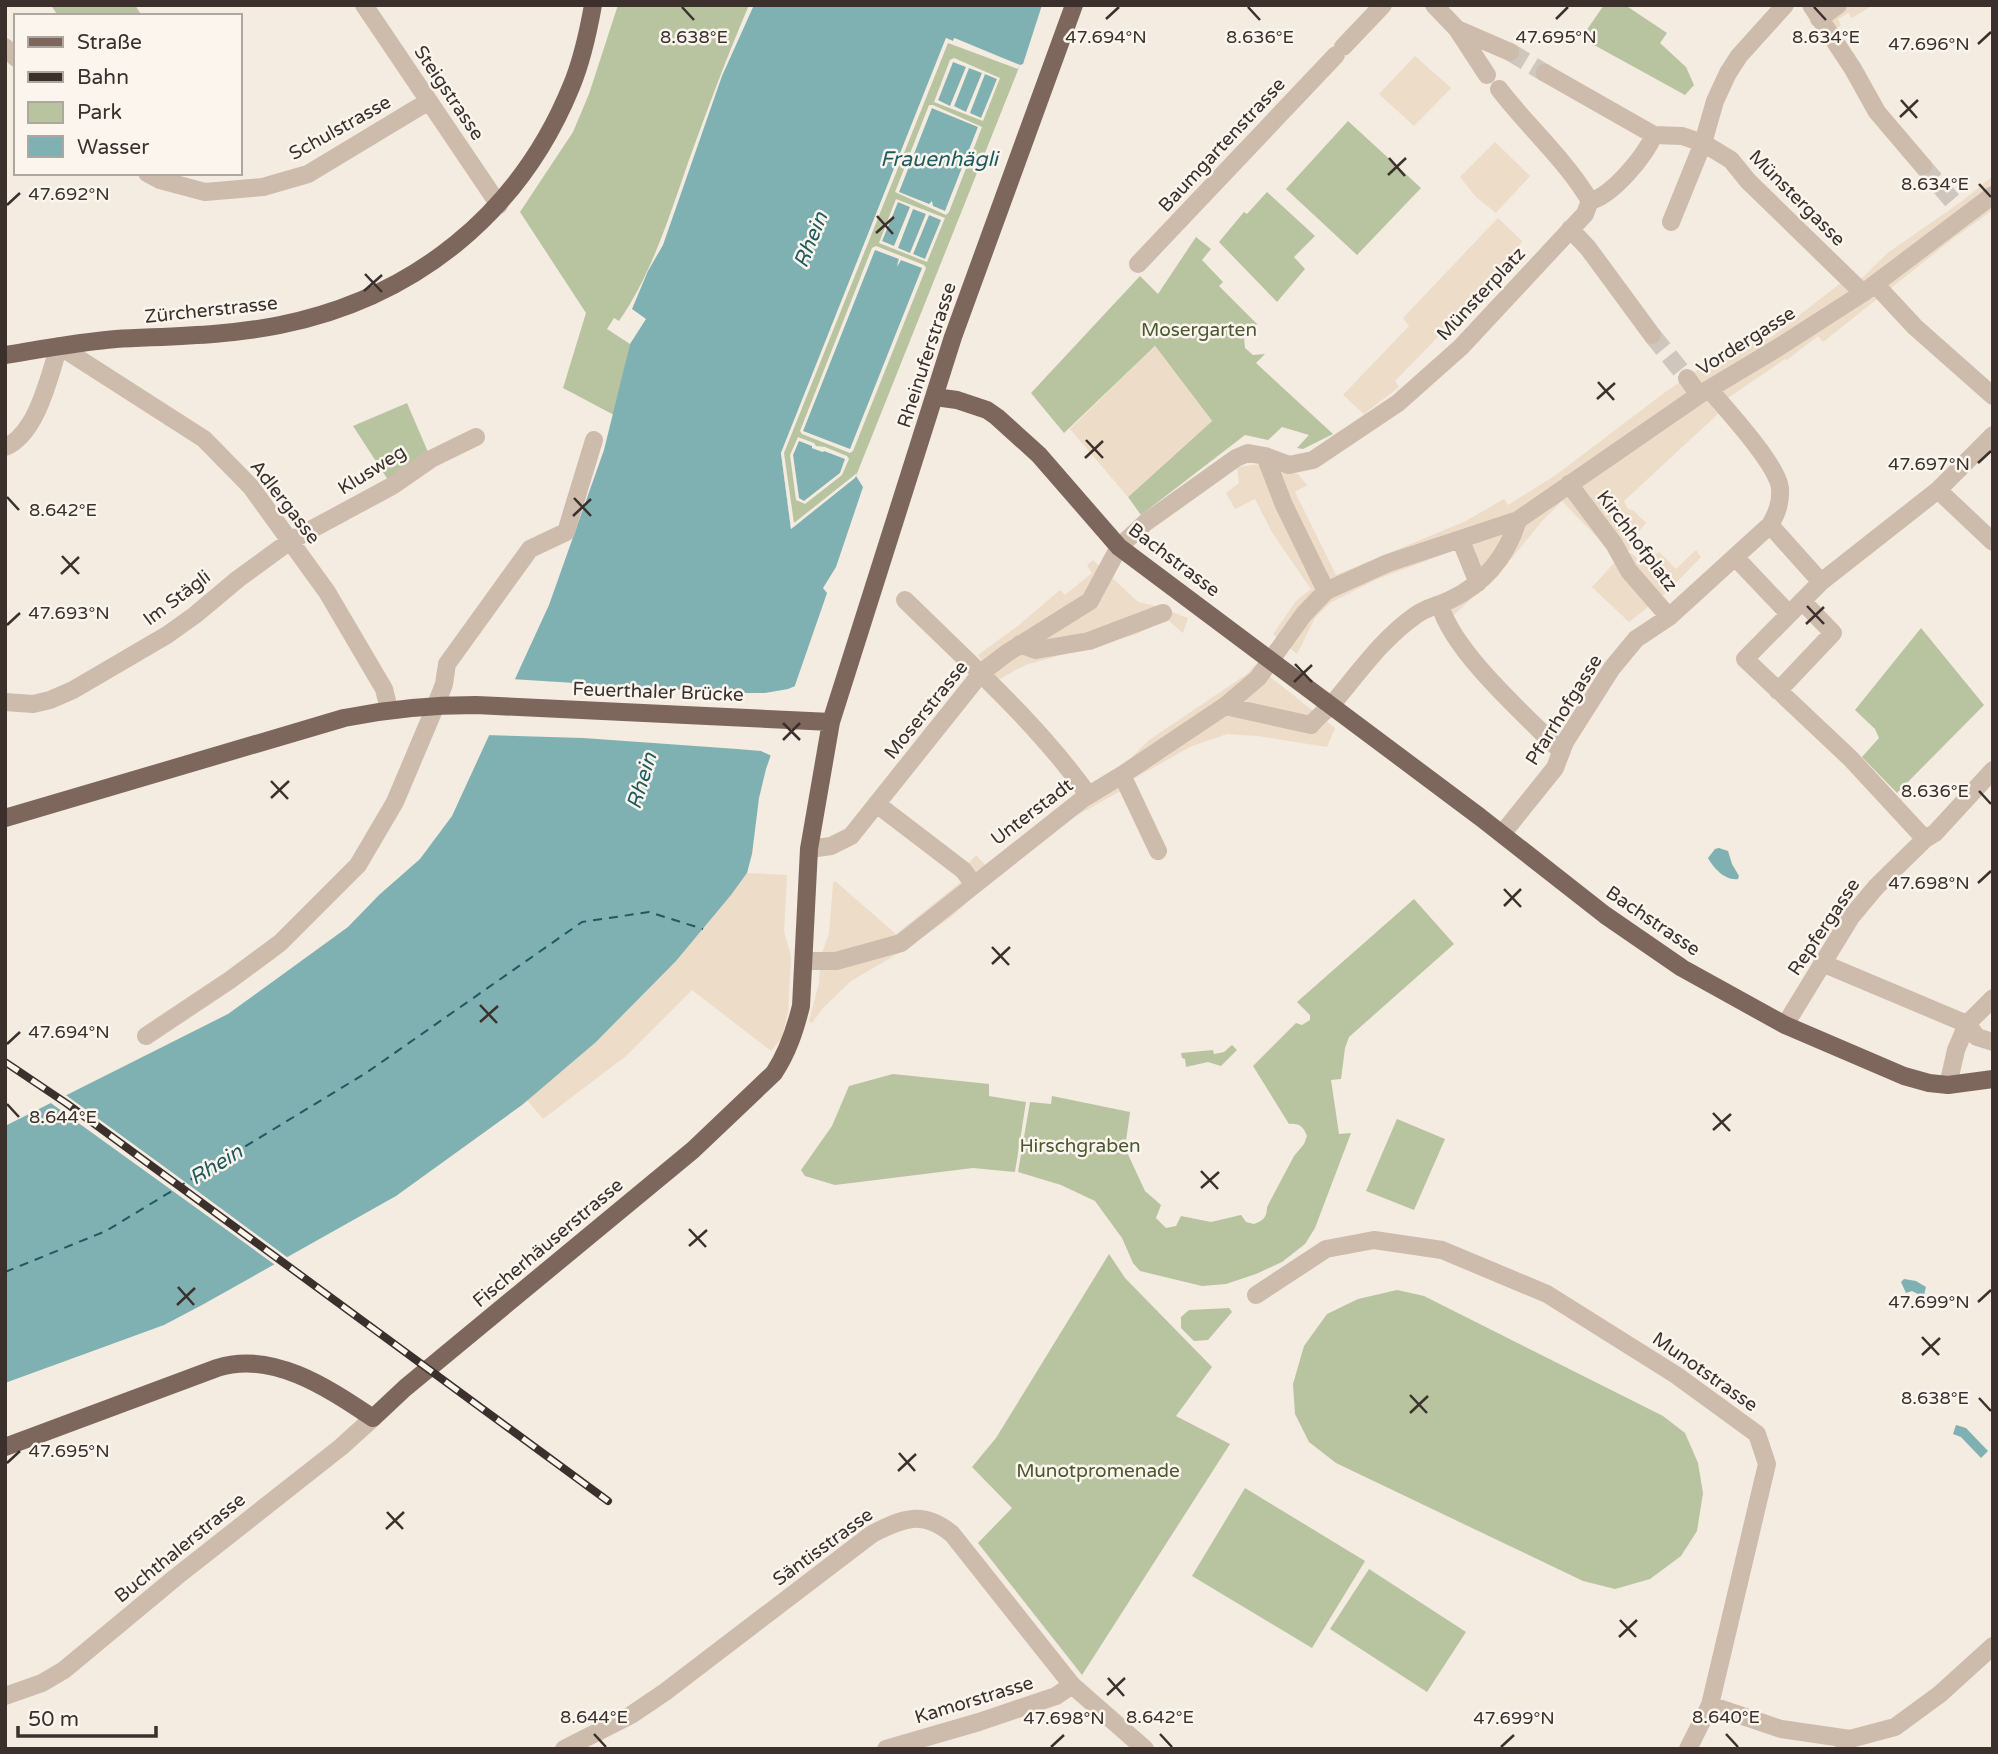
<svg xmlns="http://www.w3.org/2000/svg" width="1998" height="1754" viewBox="0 0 1998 1754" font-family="'Varela Round',sans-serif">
  <rect width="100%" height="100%" fill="#f4ebe1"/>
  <path fill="#b8c4a0" d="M51 5H135L142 16H58Z
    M618 5H749C727 56 708 108 689 160 670 214 652 274 619 321L614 318 607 329 630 344 614 415 563 388 586 313 520 212 573 132 589 94Z
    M1604 5H1625L1667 33 1660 43 1686 67 1694 85 1685 95 1585 40 1586 31Z
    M946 38 1020 65 856 476 791 529 781 453Z
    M1348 121 1421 188 1357 255 1286 189Z
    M1267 192 1315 236 1294 257 1305 269 1277 302 1219 242 1244 212 1247 214Z
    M1196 237 1211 249 1202 260 1223 282 1219 286 1257 324 1244 337 1245 348 1253 355 1265 354 1256 363 1333 434 1303 449 1297 448 1309 435 1282 427 1268 440 1245 435 1141 515 1128 497 1212 421 1155 346 1064 433 1031 393 1140 276 1158 294Z
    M407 403 431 459 392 486 353 426Z
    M1921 628 1984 705 1897 793 1862 757 1879 738 1875 729 1855 710Z
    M1414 899 1454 944 1349 1037 1345 1048 1341 1079 1331 1080 1339 1134 1351 1133 1315 1228 1305 1244 1282 1262 1256 1274 1226 1284 1202 1286 1140 1271 1133 1263 1122 1238 1095 1201 1061 1185 1018 1172 1030 1102 1051 1104 1052 1096 1130 1112 1125 1148 1145 1191 1161 1205 1156 1218 1166 1228 1176 1226 1181 1216 1211 1222 1241 1215 1246 1222 1254 1224C1263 1221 1267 1217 1267 1207L1294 1156 1304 1144 1307 1136C1303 1126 1299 1123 1289 1124L1253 1066 1296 1023 1302 1025 1310 1020V1015L1297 1002Z
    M1232 1045 1237 1050 1221 1066 1208 1062 1186 1067 1185 1059 1182 1058 1181 1053 1213 1050 1214 1054 1224 1052Z
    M893 1074 989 1084V1096L1026 1102 1015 1172 973 1168 835 1185 805 1176 801 1170 832 1126 849 1086Z
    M1397 1119 1445 1139 1414 1210 1366 1191Z
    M1109 1254 1125 1278 1212 1367 1176 1416 1230 1444 1082 1675 978 1543 1012 1508 972 1467 996 1438Z
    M1397 1290 1424 1296 1663 1416 1685 1433 1698 1463 1703 1493 1697 1531 1681 1556 1650 1579 1615 1589 1583 1581 1336 1463 1309 1442 1295 1414 1293 1384 1304 1346 1327 1314 1358 1299Z
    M1229 1308 1232 1312 1208 1340 1194 1341 1181 1328V1317L1189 1310Z
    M1245 1488 1365 1561 1312 1648 1192 1576Z
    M1369 1569 1466 1632 1427 1692 1330 1629Z"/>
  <path fill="#ecdcc8" d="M1801 5H1873L1852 18 1848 13 1838 19 1841 25 1823 38Z
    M1415 56 1451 88 1414 126 1379 94Z
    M1495 142 1530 176 1496 213 1476 197 1460 177Z
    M1993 176V210L1955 237 1823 342 1818 336 1787 360 1785 359 1725 400 1721 411 1624 501 1628 509 1634 511 1646 523 1639 531 1636 528 1634 530 1636 533 1631 539 1627 537 1625 540 1629 542 1630 550 1626 551 1627 554 1631 553 1637 558 1636 563 1639 564 1640 560 1649 559 1650 564 1653 563 1651 558 1659 552 1676 569 1696 550 1701 557 1667 592 1629 622 1592 587 1618 559 1562 501 1542 521 1507 564 1450 619 1432 597 1466 584 1467 579 1458 549 1375 580 1330 603 1315 618 1297 654 1273 634 1296 601 1311 589 1273 534 1255 499 1235 509 1226 493 1239 483 1237 467 1262 464 1298 474 1307 485 1295 492 1336 575 1466 521 1504 499 1508 505 1556 475 1664 393 1760 328 1769 339 1842 282 1853 283 1863 277 1889 252 1961 202Z
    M1498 218 1522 241 1509 260 1507 267 1508 274 1476 306 1471 303 1395 381 1399 387 1364 414 1343 395 1409 326 1403 318Z
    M1155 346 1212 421 1128 497 1070 429Z
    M1093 560 1138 602 1156 606 1188 618 1183 633 1167 619 1137 634 1025 665 996 681 978 655 1019 625 1060 590 1065 595 1092 573 1087 565Z
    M1255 665 1335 728 1327 747 1258 736 1227 734 1192 746 1131 780 1124 789 1065 822 1005 868 951 917 904 950 851 981 823 1008 812 1023 809 1021 819 983 821 956 829 934 833 884 835 881 896 934 966 878 965 867 976 855 985 865 1124 765 1149 740 1247 674Z
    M747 873 787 875 784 931 791 957 788 1012 782 1038 771 1051 692 990 626 1056 543 1119 527 1100 596 1042 676 961 731 895Z"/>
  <path fill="#7fb0b2" d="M754 5H1042L1023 64 1020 65 957 39 953 41 946 38 781 453 791 529 856 476 863 487 836 567 823 588 827 593 766 769 759 798 752 854 747 873 731 895 676 961 596 1042 522 1105 396 1196 202 1305 164 1325 5 1383V1126L228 1014 348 927 379 895 420 859 452 816 549 605 604 450 630 344 646 319 632 309 648 271 663 245 722 76Z
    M953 62 966 67 950 106 938 101Z
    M969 68 982 73 966 112 954 107Z
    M985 74 997 79 982 118 969 113Z
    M931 108 978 127 945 211 899 192Z
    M898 202 910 207 894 246 882 241Z
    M913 209 926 213 910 253 898 248Z
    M929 215 941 220 925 259 913 254Z
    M875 249 899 259 896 265 901 260 923 268 850 450 803 431Z
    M799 440 812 446V448L822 452 824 450 845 459 840 473 804 501 799 498 793 455Z
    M1719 848 1728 851 1732 864 1739 876 1738 879C1726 881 1714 869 1708 858L1715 849Z
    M1904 1279 1916 1281 1926 1287 1924 1295H1920L1912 1291 1906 1293 1901 1282Z
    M1956 1425 1966 1428 1988 1451 1981 1458 1961 1437 1953 1434Z"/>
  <path fill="#f4ebe1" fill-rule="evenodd" d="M946 38 953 41 954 38 957 39V41L1020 65 1018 69 948 43 784 453 794 523 857 473 855 478 791 529 781 453Z
    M954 58 1000 78 983 121 934 102 950 60ZM953 62 966 67 950 106 938 100ZM969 68 982 73 966 112 954 106ZM985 74 997 79 981 118 970 113Z
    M929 105H933L982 127 949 212 946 215 895 192ZM932 108 978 127 945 211 933 206 932 201 929 204 899 192Z
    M896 199 945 218 927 262 879 243ZM898 202 910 207 894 246 882 241ZM913 209 926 214 910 253 898 248ZM929 215 941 220 925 259 913 254Z
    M876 246 924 265 926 268 853 451 850 453 802 434 800 431 872 248ZM875 250 899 259 897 267 901 260 922 268 850 449 803 431Z
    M798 437 814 443 816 446 825 447 847 456 849 459 842 475 805 504 796 500 790 455ZM799 441 812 446V448L823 452 824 451 845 459 840 473 804 501 799 498 793 455Z
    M511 679 734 693H765L788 689 800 684 774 757 761 751 737 749 583 738 485 735Z
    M63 1093 177 1176 291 1260 278 1267 48 1101Z"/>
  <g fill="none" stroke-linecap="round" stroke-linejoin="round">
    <path stroke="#1f5a5e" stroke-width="2" stroke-dasharray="9 7" stroke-linecap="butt" d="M5 1272 106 1231 366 1073 582 922 649 912 703 929"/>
    <path stroke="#cfc6bd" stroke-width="18" stroke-dasharray="18 9" stroke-linecap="butt" d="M1510 52 1545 73
      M1923 166 1956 205
      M1652 335 1687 378"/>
    <path stroke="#cdbbac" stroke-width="18" d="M364 5 499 205
      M1434 5 1457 29 1487 75
      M1811 5 1853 69 1877 112 1923 166
      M1819 19 1838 5
      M1457 29 1510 52
      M5 47 16 58
      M1343 47 1383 5
      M1545 73 1654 135 1682 136 1703 143 1731 160 1748 181 1863 293
      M1499 89C1528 127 1565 159 1590 201
      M147 173 160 180 205 192 263 187 308 174 429 101
      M1590 201C1612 196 1645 156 1654 135
      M1671 222 1703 143 1715 101 1728 73 1739 56 1785 5
      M1570 229 1588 248 1652 335
      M1138 264 1336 55
      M1875 284 1915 327 1993 396
      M1687 378 1699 395
      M1709 389C1726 409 1777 464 1780 488 1781 503 1777 513 1770 525
      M5 447C37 434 49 377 59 346L204 439 251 487 327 592 384 689 389 709
      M1265 456 1284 505 1326 591
      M1569 484 1614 544 1629 571 1669 617
      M1938 490 1993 542
      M1461 541 1478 583
      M1735 557 1789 614
      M905 600C968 662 1035 721 1087 793L1084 798
      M1440 605C1453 652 1526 716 1561 751
      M1020 644 1036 650 1089 641 1163 613
      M1778 691 1833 633 1802 601
      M5 702 33 704 50 700 73 690 167 635 195 615 238 579 290 541 392 486 431 459 476 437
      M1225 706 1311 725C1318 716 1327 710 1334 702 1360 671 1383 638 1416 615 1427 607 1438 606 1450 600 1484 584 1507 556 1518 520
      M1122 775 1158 851
      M878 805 963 870 973 883
      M1502 834 1555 768 1565 742 1612 668 1636 639 1669 617 1770 525 1821 582
      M1925 839 1850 758 1745 659 1821 582 1938 490 1993 435
      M809 849 831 846 851 836 982 672 1007 653 1090 601 1119 547 1145 523 1236 458 1248 453 1265 456 1289 465 1313 460 1398 403 1461 347 1585 214 1590 201
      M804 961H836L901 943 1084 798 1122 775 1225 706 1258 678 1304 614 1326 591 1388 563 1518 520 1699 395 1779 347 1863 293 1993 195
      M1822 963 1967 1024
      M1967 1024 1977 1037 1993 1042
      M1785 1025 1851 917 1876 887 1925 839 1935 833 1993 770
      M146 1036 230 980 280 943 358 865 395 802 436 705 444 684 447 664 530 549 566 532 594 440
      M1948 1085 1956 1050 1967 1024 1993 998
      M1256 1295 1326 1249 1374 1240 1442 1250 1547 1294 1676 1375 1757 1434 1767 1464 1710 1705 1688 1749
      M5 1696 42 1683 64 1670 176 1577 341 1447 373 1418
      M1710 1705 1781 1729 1850 1739
      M564 1749 631 1715 665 1692 872 1534C903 1518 923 1510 952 1534L1072 1685 1145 1749
      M886 1749 979 1722 1056 1696 1072 1685
      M1844 1749 1850 1739 1895 1727 1940 1694 1993 1646"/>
    <path stroke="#7d675c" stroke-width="18" d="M5 355C42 349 79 342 116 339 170 336 226 336 280 325 414 298 519 214 571 87 582 61 588 33 593 5
      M935 397 957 400 987 410 997 417 1039 455 1119 547 1480 817 1605 915 1682 968 1785 1025 1904 1076 1929 1083 1948 1085 1993 1079
      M5 818 344 718C388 709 431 705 476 705L831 722
      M5 1447 217 1368C272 1350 328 1388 373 1418L405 1388 693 1150 774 1073C788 1052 795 1030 801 1006L809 849 831 722 953 337 1074 5"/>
    <g stroke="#3b302b" stroke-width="8">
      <path id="rail" d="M5 1062 66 1103 608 1501"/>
    </g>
    <use href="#rail" stroke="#fbf5ee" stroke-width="5" stroke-dasharray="16" stroke-linecap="butt"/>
  </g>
  <path fill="none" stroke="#3b302b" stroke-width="2.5" d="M682 7 694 20M1248 7 1260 20M1814 7 1826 20M1106 19 1119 7M1556 19 1568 7M1978 44 1991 32M1901 100 1917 118M1900 117 1918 100M1389 158 1405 176M1388 175 1406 158M1979 184 1991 197M7 205 20 193M877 216 893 234M876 233 894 217M365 274 382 292M364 291 382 275M1598 382 1614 400M1597 399 1615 383M1086 440 1103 458M1085 458 1103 441M1978 463 1991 451M7 497 19 510M574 498 591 516M573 516 591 499M62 556 79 574M61 574 79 557M1807 606 1824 624M1806 624 1824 607M7 625 20 613M1295 664 1312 682M1294 682 1312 665M783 723 800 740M783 740 800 723M271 781 288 799M1979 791 1991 804M271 798 289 781M1978 883 1991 871M1504 889 1521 907M1504 906 1521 889M992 947 1009 965M992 964 1010 947M480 1005 497 1023M480 1022 498 1006M7 1044 20 1032M7 1104 19 1117M1713 1113 1730 1131M1713 1130 1731 1114M1201 1171 1218 1189M1201 1188 1219 1172M689 1229 706 1247M689 1246 707 1230M178 1287 194 1305M1978 1302 1991 1290M177 1305 195 1288M1922 1337 1939 1355M1922 1355 1940 1338M1410 1395 1427 1413M1979 1398 1991 1411M1410 1413 1428 1396M899 1453 915 1471M7 1463 20 1451M898 1471 916 1454M387 1512 403 1529M386 1529 404 1512M1620 1620 1636 1637M1619 1637 1637 1620M1108 1678 1124 1696M1107 1695 1125 1678M594 1734 606 1747M1160 1734 1172 1747M1726 1734 1738 1747M1051 1747 1064 1735M1501 1747 1514 1735"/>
  <g text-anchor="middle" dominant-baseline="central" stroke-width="5" stroke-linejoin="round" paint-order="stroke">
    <g font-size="19" fill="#3b302b" stroke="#fbf5ee">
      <text transform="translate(449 93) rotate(56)">Steigstrasse</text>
      <text transform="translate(340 128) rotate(-29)">Schulstrasse</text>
      <text transform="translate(1222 145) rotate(-47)">Baumgartenstrasse</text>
      <text transform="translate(1797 198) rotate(45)">Münstergasse</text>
      <text transform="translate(1481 294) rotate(-47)">Münsterplatz</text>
      <text transform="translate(211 310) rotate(-6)">Zürcherstrasse</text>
      <text transform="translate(1746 341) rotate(-32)">Vordergasse</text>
      <text transform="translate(927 355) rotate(-72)">Rheinuferstrasse</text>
      <text transform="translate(372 470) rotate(-32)">Klusweg</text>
      <text transform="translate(285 502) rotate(52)">Adlergasse</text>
      <text transform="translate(1637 541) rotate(53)">Kirchhofplatz</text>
      <text transform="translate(1174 560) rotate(37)">Bachstrasse</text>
      <text transform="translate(177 598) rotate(-37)">Im Stägli</text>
      <text transform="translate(658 692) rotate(2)">Feuerthaler Brücke</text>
      <text transform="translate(926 710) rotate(-51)">Moserstrasse</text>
      <text transform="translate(1564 710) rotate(-58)">Pfarrhofgasse</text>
      <text transform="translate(1032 812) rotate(-37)">Unterstadt</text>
      <text transform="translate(1653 921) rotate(34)">Bachstrasse</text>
      <text transform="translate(1824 927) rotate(-56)">Repfergasse</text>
      <text transform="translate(548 1243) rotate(-40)">Fischerhäuserstrasse</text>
      <text transform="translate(1705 1372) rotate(35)">Munotstrasse</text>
      <text transform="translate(823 1547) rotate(-36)">Säntisstrasse</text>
      <text transform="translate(180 1548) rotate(-39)">Buchthalerstrasse</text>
      <text transform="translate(974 1700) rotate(-17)">Kamorstrasse</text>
    </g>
    <g font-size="19" fill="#4a5a2e" stroke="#fbf5ee">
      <text x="1199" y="330">Mosergarten</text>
      <text x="1080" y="1146">Hirschgraben</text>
      <text x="1098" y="1471">Munotpromenade</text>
    </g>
    <g font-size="21" font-style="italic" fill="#1f5a5e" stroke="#fbf5ee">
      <text x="939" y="159">Frauenhägli</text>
      <text transform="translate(811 240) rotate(-68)">Rhein</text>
      <text transform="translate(642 781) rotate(-73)">Rhein</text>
      <text transform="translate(216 1165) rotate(-31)">Rhein</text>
    </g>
  </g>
  <g font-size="18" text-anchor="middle" fill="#3b302b" stroke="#fbf5ee" stroke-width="5" stroke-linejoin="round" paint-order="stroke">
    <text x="1106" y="43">47.694°N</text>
    <text x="1556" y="43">47.695°N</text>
    <text x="694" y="43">8.638°E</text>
    <text x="1826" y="43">8.634°E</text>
    <text x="1260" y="43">8.636°E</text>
    <text x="1929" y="50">47.696°N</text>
    <text x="1935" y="190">8.634°E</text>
    <text x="69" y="200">47.692°N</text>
    <text x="1929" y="470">47.697°N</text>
    <text x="63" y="516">8.642°E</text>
    <text x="69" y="619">47.693°N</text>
    <text x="1935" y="797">8.636°E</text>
    <text x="1929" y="889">47.698°N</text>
    <text x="69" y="1038">47.694°N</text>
    <text x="63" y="1123">8.644°E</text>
    <text x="1929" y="1308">47.699°N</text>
    <text x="1935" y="1404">8.638°E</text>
    <text x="69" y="1457">47.695°N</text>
    <text x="594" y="1723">8.644°E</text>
    <text x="1160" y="1723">8.642°E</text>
    <text x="1726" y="1723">8.640°E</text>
    <text x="1064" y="1724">47.698°N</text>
    <text x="1514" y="1724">47.699°N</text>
  </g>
  <rect width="1998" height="1754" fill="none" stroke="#3b302b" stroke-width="14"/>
  <rect x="14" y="14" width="228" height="161" fill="#fbf5ee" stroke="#aea6a0" stroke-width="2"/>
  <rect x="28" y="37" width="35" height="10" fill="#7d675c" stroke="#aea6a0" stroke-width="2"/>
  <text x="77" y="49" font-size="21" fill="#3b302b">Straße</text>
  <rect x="28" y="72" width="35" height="10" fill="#3b302b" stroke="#aea6a0" stroke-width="2"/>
  <text x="77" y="84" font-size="21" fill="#3b302b">Bahn</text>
  <rect x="28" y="102" width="35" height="21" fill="#b8c4a0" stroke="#aea6a0" stroke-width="2"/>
  <text x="77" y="119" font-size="21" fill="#3b302b">Park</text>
  <rect x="28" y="136" width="35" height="21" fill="#7fb0b2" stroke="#aea6a0" stroke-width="2"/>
  <text x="77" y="154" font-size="21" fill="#3b302b">Wasser</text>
  <path d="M18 1726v10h138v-10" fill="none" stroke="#3b302b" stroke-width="3.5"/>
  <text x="28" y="1726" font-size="21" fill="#3b302b" stroke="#fbf5ee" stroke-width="5" paint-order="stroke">50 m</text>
</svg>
